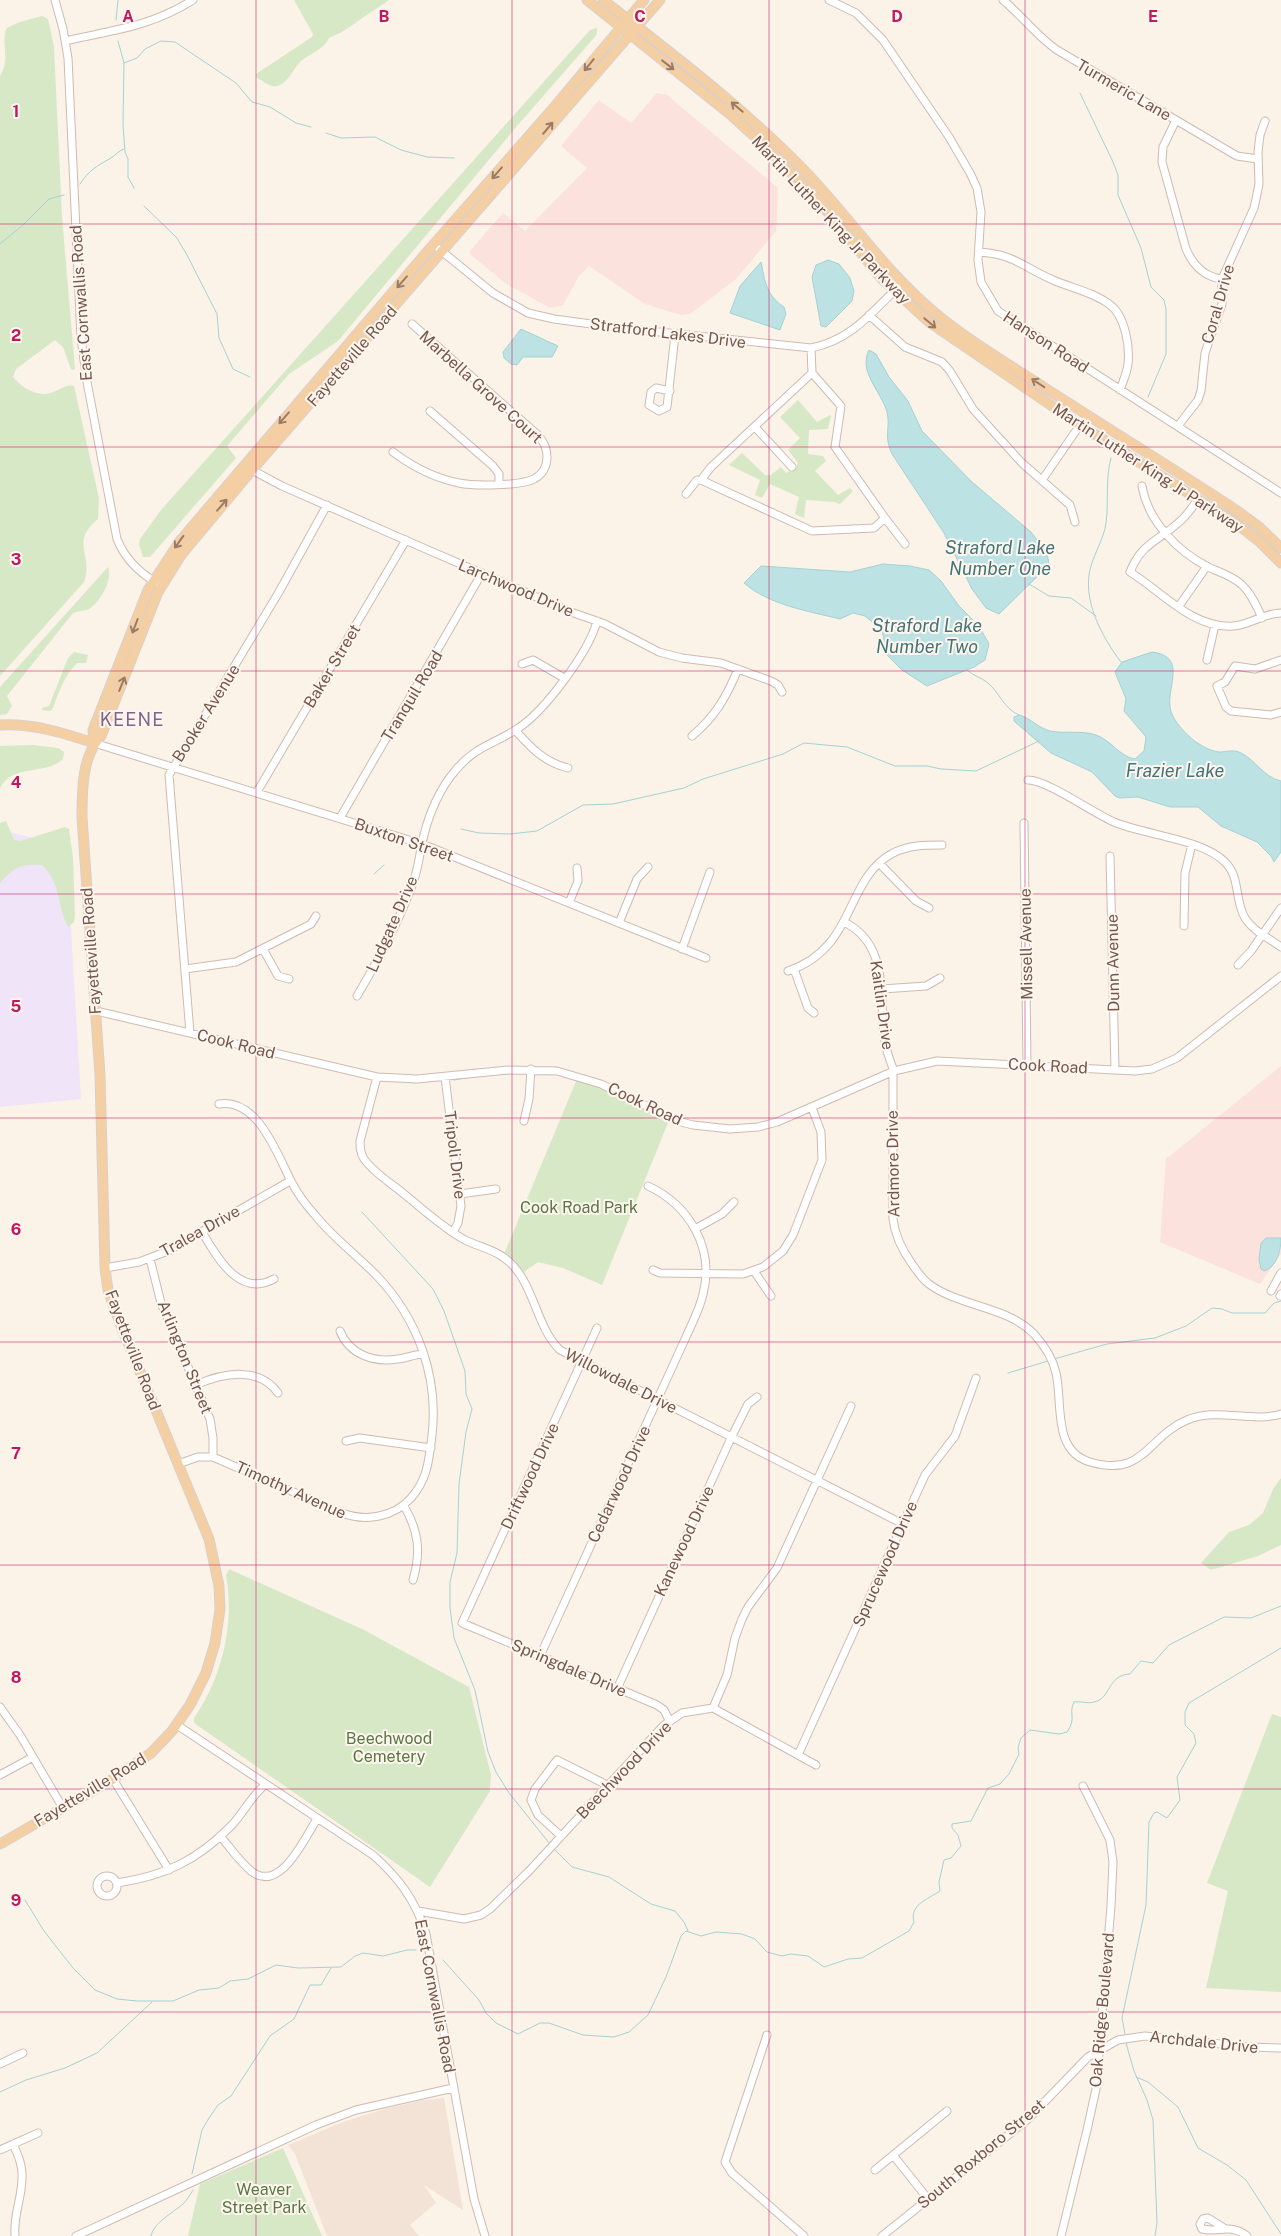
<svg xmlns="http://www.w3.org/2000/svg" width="1281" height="2236" viewBox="0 0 1281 2236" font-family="'Public Sans',sans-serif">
  <rect width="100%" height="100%" fill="#fbf2e8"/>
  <path fill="#f2e3d6" d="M444 2098 463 2210 424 2185 436 2203 410 2225 419 2236H327L295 2154 288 2145 343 2122 384 2109 424 2100Z"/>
  <path fill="#fbe2dc" d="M657 93 667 95 778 188 776 231 736 279 690 314 681 315 645 304 589 266 579 276 563 305 550 308 505 283 470 254V251L503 213 525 231 587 168 561 146 599 100 631 123Z
    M1281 1066V1254L1260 1284 1160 1242 1166 1159Z"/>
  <path fill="#efe4f8" d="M0 830 66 845 81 1099 0 1107Z"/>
  <path fill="#d7e8c7" d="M294 0H389L342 32 329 38C324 50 308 54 299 63 293 70 287 84 277 86 271 88 261 80 256 77V74L312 37 313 34Z
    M42 16 48 19 54 47 62 217 75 369 73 370 71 369 63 347 55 340 16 369 13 377C22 388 37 397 51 393 60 390 65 384 74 386L99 498 98 519C69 543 94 554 84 582L0 676V76C11 61 0 38 7 28 17 22 31 19 42 16Z
    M597 28V34L593 39 517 126 338 341 289 374 227 446 236 458 150 557H143L139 544 140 539 161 510 590 30Z
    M798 400 817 422 830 415 831 416 828 429 809 430 808 454 823 456 826 461 815 471 838 495 850 488 853 491 840 504 834 502 806 500 804 518 795 514 799 497 770 484 762 498 755 495 760 480 729 465 742 453 765 475H771L781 467 786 473 796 467 798 463 788 450 800 438 780 417Z
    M108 567C113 580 100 602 89 609 84 611 78 611 73 613L7 696 12 706 7 714 0 715V687Z
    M74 652 88 655 86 663H77C65 675 59 691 53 708L50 711 42 710V708L49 706 68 658Z
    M33 745 58 748 64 752 63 759C45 776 13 763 0 788V746Z
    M6 821 14 840 21 841 65 827 69 829 73 858 75 916 74 922 68 927C57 906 61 882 42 865 21 864 14 867 0 883V823Z
    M577 1079 617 1095 668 1123 602 1285 563 1268 538 1262 524 1272 504 1254Z
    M1281 1478V1545L1258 1556 1211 1570 1201 1563 1229 1532 1249 1525 1263 1513 1273 1489Z
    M229 1569 364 1630 469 1687 491 1775 490 1791 430 1887 194 1723V1718C222 1678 235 1624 226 1575Z
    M1272 1714 1281 1717V1992L1206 1988 1228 1891 1207 1883Z
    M283 2148 322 2236H188L200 2184Z"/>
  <path fill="#bde2e4" stroke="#a4d2d5" d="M828 260 839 264 850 278 854 291 852 301 826 327 821 326 812 277 816 265Z
    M761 262C765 281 766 295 784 307L786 314 780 330 730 313 740 286Z
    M521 329 558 346 552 357H523L517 365 511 364 504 358 503 352Z
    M869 350 876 354 889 377 908 401 922 431 972 482 1031 532 1047 553 1049 564 1047 567 999 614 986 608 972 589 944 533 892 454C883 435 891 429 887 412 881 391 858 372 869 350Z
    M883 564 910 566 929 570 941 581 959 606 979 626 989 644 985 660 974 667 927 686 902 670 887 655 882 630 865 616 853 613 840 619C808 611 769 605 744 583L761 566 850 572Z
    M1152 652C1191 657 1162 692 1172 714 1179 730 1201 750 1219 752 1226 752 1234 749 1241 753 1256 760 1263 777 1281 781V852L1274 862 1271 856 1257 842 1221 826 1198 807H1170L1138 797 1120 798 1115 796 1092 772 1051 753 1014 721V717L1020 715C1031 719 1039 728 1050 731 1065 734 1081 730 1096 735 1111 740 1120 757 1135 759L1144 751 1146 737 1124 711 1126 699 1115 672 1122 662Z
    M1266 1238H1281C1281 1250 1277 1267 1264 1271L1261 1269 1259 1259 1261 1243Z"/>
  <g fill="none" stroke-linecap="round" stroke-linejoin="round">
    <path stroke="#a4d2d5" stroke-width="1" d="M116 20 118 0
      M118 41 124 63 123 125 125 152 128 159V177L134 188
      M124 63 137 58 145 49 161 41 175 42 236 83 252 102 270 107 296 123 311 127
      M1080 93 1113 162 1118 175V195L1141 248 1151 287 1164 300 1166 309V354L1148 397
      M326 133 341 138 375 137 401 150 427 157 454 158
      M80 184C89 170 97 166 111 158 116 155 118 151 124 149
      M144 206 177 238 187 255 217 314 219 338 233 369 250 377
      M0 244 23 225 49 199 64 195
      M1111 458C1105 480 1109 501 1106 523 1104 538 1095 552 1091 566 1081 599 1102 637 1121 662
      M1029 584 1049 596 1071 598 1096 616
      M967 670C973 676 981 677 988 683 1000 693 1003 708 1019 715
      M461 829 479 833 510 834 537 831 583 805 613 804 684 788 703 779 783 754 804 743 847 747 895 766H927L941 769 976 771 1039 741
      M374 874 384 865
      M500 1074H507
      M476 1077 488 1075
      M454 1080 471 1077
      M362 1212 433 1289 444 1311 465 1371 466 1394 472 1409 466 1432 459 1484 457 1553 450 1582V1608L454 1638 475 1690 488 1752 496 1772 509 1793 550 1844
      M1054 1359 1107 1344 1155 1338 1186 1326 1212 1308 1222 1309 1232 1313H1265L1274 1303 1281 1301
      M1008 1373 1048 1361
      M554 1849 572 1867 609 1877 651 1904 675 1911 684 1922 688 1931
      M25 1900 44 1931 73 1968 95 1990 117 1999 137 2001H173L199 1990 219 1988 230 1981 248 1979 276 1965 298 1968 341 1967 355 1956 363 1953 383 1956 407 1950H416
      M443 1960 479 2000 486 2013 496 2023 518 2034 540 2023H549L583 2035 614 2037 629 2032 648 2015 666 1977 681 1936 686 1931 701 1936 716 1932 742 1934 755 1939 767 1952 782 1956 791 1954 808 1956 824 1967 848 1959 862 1958 909 1931 914 1922C909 1905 928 1899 940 1891L939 1882 944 1860 951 1858 961 1846 958 1835 952 1828V1824L971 1821 988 1788 1000 1784 1009 1774 1019 1754 1018 1748 1021 1738 1030 1730 1059 1734 1067 1732C1077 1718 1068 1714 1074 1702 1081 1701 1088 1704 1094 1702 1111 1699 1107 1675 1130 1674L1141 1661 1153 1663 1169 1645 1224 1617 1251 1618 1281 1606
      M1125 2034 1122 2018 1146 1905 1149 1822 1154 1813 1157 1812 1167 1818 1180 1800 1177 1777 1196 1743 1194 1734 1185 1725V1712L1189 1703 1281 1648
      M1126 2043 1134 2071 1147 2100 1153 2120 1157 2223 1155 2236
      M1136 2077 1148 2082 1178 2107 1198 2148 1227 2165 1246 2180 1281 2234
      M0 2092 26 2080 65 2068 97 2053 152 2002
      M192 2174 202 2130 209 2118 218 2105 231 2096 270 2036 294 2019 310 1985H321L331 1968
      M151 2236C153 2223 174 2212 183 2204 187 2200 190 2195 193 2190"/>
    <g stroke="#cebbb1" stroke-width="9">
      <path id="minor" d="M55 0 63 29 68 58 81 338 87 382 117 539C125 559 138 572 157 583
        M829 0 856 13 883 40 949 137 970 173 977 188 981 212 978 260 981 282 998 311 1281 493
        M1003 0C1022 16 1037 36 1057 50L1237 156 1258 159
        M65 41C113 30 150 27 193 0
        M1176 120 1163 147 1162 162 1186 249C1193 265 1205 277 1222 279
        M439 249 493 293 528 313 554 319 621 328 811 348C852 340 873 311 902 283
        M979 252C1014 254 1023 267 1053 280 1071 288 1093 292 1109 304 1125 315 1130 346 1128 364 1127 373 1123 381 1120 390
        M869 315 905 347 942 362 950 371 973 409 991 429 1022 463 1070 505 1075 522
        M811 348 812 373 841 406 835 447 885 518 874 528 812 531 701 480 711 467 812 373
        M670 391 656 388 651 392 649 405 659 411 667 407 675 335
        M430 411 493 466 499 474V484
        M1178 426 1198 400 1201 391 1205 353 1222 304V279L1254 208 1257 194 1259 184 1258 152 1260 135 1265 121
        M755 427 792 467
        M393 452C413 467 434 478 459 483 474 486 520 486 534 479 543 474 547 466 547 457 547 448 544 443 539 436L412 324
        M252 470 282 486 412 543 571 612 605 624 659 652 682 658 721 663 771 681 778 685 782 692
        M1042 480 1080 425
        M1142 486C1148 521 1177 551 1208 567 1219 572 1233 576 1242 585 1251 593 1257 607 1262 618
        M686 494 697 480H701
        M1198 499C1192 508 1186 517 1178 523 1158 541 1141 544 1130 572 1161 591 1193 629 1233 626 1250 625 1264 613 1281 613
        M885 518 905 544
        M1179 606 1207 566
        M1207 660 1215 625
        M1281 660 1255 669 1235 666 1225 682 1217 686 1226 707 1231 711 1271 715 1281 712
        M522 664 533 660 564 678
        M515 730C531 748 544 762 568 768
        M692 736C715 717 727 696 738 669
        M94 743 422 844 706 958
        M1028 780C1047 780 1093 813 1114 822 1145 835 1202 839 1225 862 1241 878 1234 900 1245 918 1253 931 1269 938 1281 947
        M257 792 406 540
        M340 818 482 573
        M1024 823 1027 1065
        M1110 856 1115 1070
        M880 864 916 901 929 908
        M569 903 578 881 577 868
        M844 922C891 945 878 999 885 1041 886 1051 890 1061 894 1071
        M619 923 637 879 648 867
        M1184 926 1185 873 1192 844
        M263 949 278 976 289 979
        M682 949 710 872
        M1238 965 1251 951 1281 908
        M185 969 236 962 311 924 316 916
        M794 969 808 1008 814 1013
        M788 971C857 948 844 879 893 853 909 845 925 845 942 845
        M882 989 926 986 940 978
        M357 996C379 959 400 920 414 880 419 865 420 850 424 835 429 814 440 788 455 771 474 747 494 744 517 729 544 712 589 652 597 621
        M96 1011 377 1077 417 1079 508 1070 557 1071 601 1084 677 1121 693 1125 730 1129 758 1127 777 1122 894 1071 937 1061 1135 1071 1152 1069 1177 1058 1281 976
        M190 1033 169 775 279 592 327 505
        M893 1071V1219C895 1236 902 1250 912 1264 917 1271 922 1279 929 1284 960 1307 1007 1306 1034 1334 1044 1345 1053 1359 1056 1373 1063 1403 1052 1451 1090 1462 1144 1478 1147 1437 1187 1420 1217 1407 1251 1423 1281 1414
        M377 1077 360 1141C360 1147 360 1153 364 1159 374 1173 391 1183 404 1194 424 1210 443 1228 465 1240 477 1246 492 1249 503 1257 535 1279 534 1325 560 1350L903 1524
        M445 1077 461 1206 458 1223 453 1232
        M524 1121 529 1099 531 1069
        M460 1194 496 1189
        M695 1229 722 1214 734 1202
        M202 1232C217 1257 239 1298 274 1279
        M150 1259 161 1303 210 1419 213 1438V1457
        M105 1268 139 1262 168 1251 290 1181
        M653 1270 660 1273 743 1274 763 1267 783 1251 793 1235 822 1160 821 1132 812 1108
        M754 1271 771 1296
        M1271 1291 1281 1273
        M1280 1296 1281 1294
        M597 1328 462 1623 657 1705 664 1710 669 1720
        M340 1331C349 1354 373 1363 398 1359 407 1358 415 1354 424 1354
        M196 1385C223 1373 259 1366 278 1393
        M346 1441 360 1438 431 1448
        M178 1464 198 1457H213L342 1513C366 1522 394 1517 411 1498 428 1479 429 1459 432 1435 439 1376 417 1318 377 1276 357 1255 333 1238 315 1215 306 1205 297 1193 291 1181 277 1154 258 1098 219 1104
        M404 1506C419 1531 421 1553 413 1580
        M540 1656 686 1337C692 1323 700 1309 703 1294 715 1248 689 1205 648 1186
        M617 1689 731 1438 748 1404 757 1397
        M0 1707 20 1735 63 1808
        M713 1708 727 1675 735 1638 742 1619 748 1607 777 1568 851 1406
        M177 1725 373 1855C399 1878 416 1901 426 1934L474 2199 485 2236
        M798 1755 925 1475 955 1436 976 1378
        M0 1775 33 1757
        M113 1779 169 1870
        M220 1836C230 1847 239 1861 251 1871 280 1894 304 1839 317 1819
        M561 1836 538 1815 531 1800 535 1789 557 1760 609 1786
        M97 1886a10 10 0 1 1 20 0a10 10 0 1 1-20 0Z
        M117 1883C165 1876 198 1860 232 1825 244 1812 252 1795 266 1784
        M418 1911 464 1919 481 1915 490 1909 530 1870 663 1726 682 1713 713 1708 816 1765
        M767 2035 725 2162 732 2173 804 2236
        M0 2064 23 2053
        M13 2144C18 2155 23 2166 22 2178 22 2198 13 2216 15 2236
        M0 2150 38 2133
        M893 2155 928 2199
        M875 2170 947 2111
        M1224 2228 1208 2218 1203 2219 1200 2224 1202 2229C1219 2233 1231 2223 1247 2236
        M76 2236 316 2125 356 2110 453 2088
        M882 2236 1027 2120 1088 2057 1118 2040 1145 2036 1249 2047 1281 2048
        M1061 2236 1087 2130 1096 2089 1111 1906 1113 1862 1110 1840 1083 1786"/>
    </g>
    <g stroke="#d8d0cd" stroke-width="11">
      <path id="major" d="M587 0 731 115 766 147 818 200 883 280 929 322 1080 425 1233 521 1260 542 1281 563
        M603 0C671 53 740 105 801 167 849 216 886 274 940 317 972 343 1008 364 1042 386 1107 428 1172 468 1236 510L1259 527 1281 548
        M0 725C33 723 63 733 94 743
        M94 743 93 730 148 590 180 541 427 252 551 111 644 0
        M0 1844 113 1779 151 1753 172 1731 190 1705 206 1673 215 1643 220 1609 219 1586 209 1539 122 1328 108 1290 105 1268 100 1075 82 817C82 790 82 756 101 736L158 592 181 555 252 470 660 0"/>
    </g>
    <use href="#minor" stroke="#fff" stroke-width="7"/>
    <use href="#major" stroke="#f5cfa4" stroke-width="9"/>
  </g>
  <defs><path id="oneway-shaft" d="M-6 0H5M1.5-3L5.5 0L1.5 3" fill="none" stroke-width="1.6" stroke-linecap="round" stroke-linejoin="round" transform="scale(1.25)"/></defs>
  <g stroke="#9b7b67">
    <use href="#oneway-shaft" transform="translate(589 65) rotate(129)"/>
    <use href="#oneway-shaft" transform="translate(668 65) rotate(38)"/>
    <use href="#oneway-shaft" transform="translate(737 107) rotate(-140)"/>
    <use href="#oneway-shaft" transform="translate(548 128) rotate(-50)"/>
    <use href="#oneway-shaft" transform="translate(497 173) rotate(131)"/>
    <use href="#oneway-shaft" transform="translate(402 282) rotate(131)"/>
    <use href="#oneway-shaft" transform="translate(930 323) rotate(40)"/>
    <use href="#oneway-shaft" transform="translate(1038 383) rotate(-147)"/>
    <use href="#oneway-shaft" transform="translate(284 418) rotate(131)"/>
    <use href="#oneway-shaft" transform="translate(222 505) rotate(-49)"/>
    <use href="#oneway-shaft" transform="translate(179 542) rotate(126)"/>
    <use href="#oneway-shaft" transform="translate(135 626) rotate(111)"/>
    <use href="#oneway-shaft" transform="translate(122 684) rotate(-68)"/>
  </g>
  <path fill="none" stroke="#c2185b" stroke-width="1" stroke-opacity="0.55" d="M256 0V2236M512 0V2236M769 0V2236M1025 0V2236M0 224H1281M0 447H1281M0 671H1281M0 894H1281M0 1118H1281M0 1342H1281M0 1565H1281M0 1789H1281M0 2012H1281"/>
  <g text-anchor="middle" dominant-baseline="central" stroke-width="4" stroke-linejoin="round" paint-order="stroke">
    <g font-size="16" fill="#74574d" stroke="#fef6ee">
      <text transform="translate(1124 90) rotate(30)">Turmeric Lane</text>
      <text transform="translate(831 220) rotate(47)">Martin Luther King Jr Parkway</text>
      <text transform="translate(81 303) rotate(-94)">East Cornwallis Road</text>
      <text transform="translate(1218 304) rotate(-74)">Coral Drive</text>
      <text transform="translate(668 333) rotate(7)">Stratford Lakes Drive</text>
      <text transform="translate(1046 342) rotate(33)">Hanson Road</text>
      <text transform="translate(352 356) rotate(-49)">Fayetteville Road</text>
      <text transform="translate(481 387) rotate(42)">Marbella Grove Court</text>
      <text transform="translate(1148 468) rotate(33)">Martin Luther King Jr Parkway</text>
      <text transform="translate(516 588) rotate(23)">Larchwood Drive</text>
      <text transform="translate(332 666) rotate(-59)">Baker Street</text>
      <text transform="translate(412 696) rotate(-59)">Tranquil Road</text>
      <text transform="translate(206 713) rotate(-58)">Booker Avenue</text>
      <text transform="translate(404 840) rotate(19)">Buxton Street</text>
      <text transform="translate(392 924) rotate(-66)">Ludgate Drive</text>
      <text transform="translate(1026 944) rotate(-91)">Missell Avenue</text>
      <text transform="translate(91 951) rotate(-94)">Fayetteville Road</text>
      <text transform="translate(1113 963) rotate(-91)">Dunn Avenue</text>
      <text transform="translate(882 1005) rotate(82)">Kaitlin Drive</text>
      <text transform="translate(236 1044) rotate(14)">Cook Road</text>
      <text transform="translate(1048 1066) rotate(3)">Cook Road</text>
      <text transform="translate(645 1104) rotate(25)">Cook Road</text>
      <text transform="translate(455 1155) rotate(83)">Tripoli Drive</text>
      <text transform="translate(893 1164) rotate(-91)">Ardmore Drive</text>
      <text transform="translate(200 1231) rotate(-29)">Tralea Drive</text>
      <text transform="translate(133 1350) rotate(69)">Fayetteville Road</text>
      <text transform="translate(185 1357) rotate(68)">Arlington Street</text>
      <text transform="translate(621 1381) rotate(27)">Willowdale Drive</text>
      <text transform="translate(530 1476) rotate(-65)">Driftwood Drive</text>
      <text transform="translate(619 1484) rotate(-65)">Cedarwood Drive</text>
      <text transform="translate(291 1490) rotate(24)">Timothy Avenue</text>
      <text transform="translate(684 1541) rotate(-65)">Kanewood Drive</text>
      <text transform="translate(885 1564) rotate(-66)">Sprucewood Drive</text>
      <text transform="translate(569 1668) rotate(23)">Springdale Drive</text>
      <text transform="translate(624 1770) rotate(-46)">Beechwood Drive</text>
      <text transform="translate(90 1790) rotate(-31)">Fayetteville Road</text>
      <text transform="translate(435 1996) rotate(79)">East Cornwallis Road</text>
      <text transform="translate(1102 2010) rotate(-85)">Oak Ridge Boulevard</text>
      <text transform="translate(1204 2042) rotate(6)">Archdale Drive</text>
      <text transform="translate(981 2154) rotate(-40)">South Roxboro Street</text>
    </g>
    <g font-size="16" fill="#5a7846" stroke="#fef6ee">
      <text x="579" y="1207">Cook Road Park</text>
      <text x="389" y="1738">Beechwood<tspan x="389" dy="18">Cemetery</tspan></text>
      <text x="264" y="2189">Weaver<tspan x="264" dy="18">Street Park</tspan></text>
    </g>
    <g font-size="18" font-style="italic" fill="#427478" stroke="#fef6ee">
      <text x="1000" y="547">Straford Lake<tspan x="1000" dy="21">Number One</tspan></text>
      <text x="927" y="625">Straford Lake<tspan x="927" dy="21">Number Two</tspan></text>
      <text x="1175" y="770">Frazier Lake</text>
    </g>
    <g font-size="18" letter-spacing="1" fill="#7d658f" stroke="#fef6ee">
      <text x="132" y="719">KEENE</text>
    </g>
  </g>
  <g font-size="16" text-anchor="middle" font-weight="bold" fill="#c2185b" stroke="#fef6ee" stroke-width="4" stroke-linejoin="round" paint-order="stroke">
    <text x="128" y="22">A</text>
    <text x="384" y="22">B</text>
    <text x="640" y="22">C</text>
    <text x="897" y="22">D</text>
    <text x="1153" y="22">E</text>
    <text x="16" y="117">1</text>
    <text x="16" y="341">2</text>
    <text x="16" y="565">3</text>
    <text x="16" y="788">4</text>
    <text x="16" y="1012">5</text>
    <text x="16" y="1235">6</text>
    <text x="16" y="1459">7</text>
    <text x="16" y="1683">8</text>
    <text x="16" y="1906">9</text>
  </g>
</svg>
